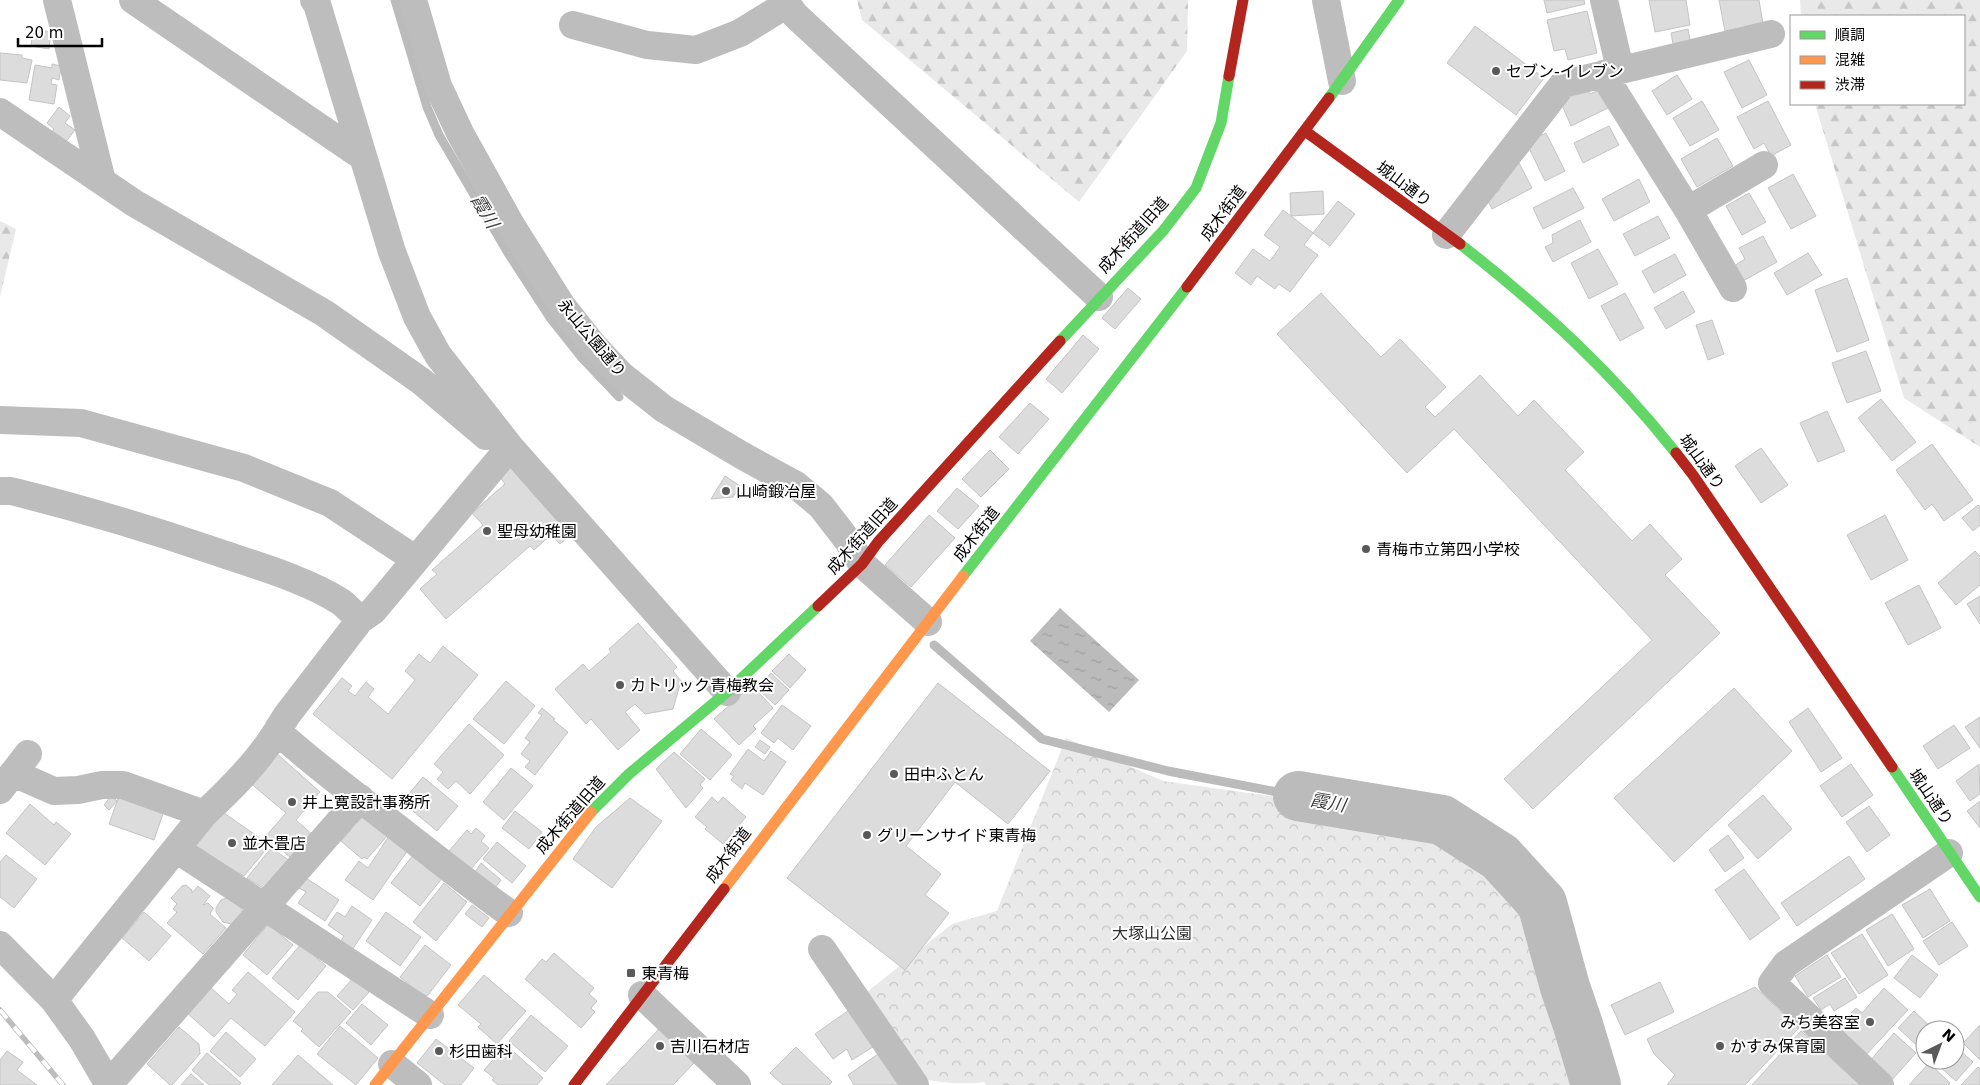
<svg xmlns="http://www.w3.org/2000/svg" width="1980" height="1085" viewBox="0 0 1980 1085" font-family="'DejaVu Sans','Noto Sans JP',sans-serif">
  <defs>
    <pattern id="forest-firs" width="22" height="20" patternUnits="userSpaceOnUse" patternTransform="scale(1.25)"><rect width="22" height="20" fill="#e9e9e9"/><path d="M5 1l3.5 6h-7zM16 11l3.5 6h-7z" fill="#c6c6c6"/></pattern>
    <pattern id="park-crowns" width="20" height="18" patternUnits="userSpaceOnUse" patternTransform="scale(1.25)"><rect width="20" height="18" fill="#e9e9e9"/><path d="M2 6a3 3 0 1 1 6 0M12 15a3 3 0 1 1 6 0" fill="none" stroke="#c6c6c6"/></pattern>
    <pattern id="water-ripples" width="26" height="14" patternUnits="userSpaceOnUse" patternTransform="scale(1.25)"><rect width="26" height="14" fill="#bbb"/><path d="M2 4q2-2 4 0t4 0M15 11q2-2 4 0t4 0" fill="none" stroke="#9f9f9f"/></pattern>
  </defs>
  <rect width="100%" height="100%" fill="#fff"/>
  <path fill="url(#forest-firs)" d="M857 0H1188L1187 51 1079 202 862 20Z
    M1800 0H1980V447L1904 398 1815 104H1964V16H1801Z
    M0 221 16 229 0 297Z"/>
  <path fill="url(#park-crowns)" d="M1066 738 1163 781 1456 822 1500 857 1538 906 1573 1085H986L984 1082C965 1085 939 1083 920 1078L867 992 952 924 997 911Z"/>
  <path fill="url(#water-ripples)" d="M1060 608 1139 680 1109 712 1030 641Z"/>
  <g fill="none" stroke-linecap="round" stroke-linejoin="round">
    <path stroke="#bbb" stroke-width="9" d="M395 0 427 107 439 135 508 253 551 319 582 358 619 397
      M934 645 1042 739 1168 771 1298 796"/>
    <path stroke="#bbb" stroke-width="50" d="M1298 796 1442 820 1500 857 1542 903 1565 987 1578 1025 1596 1085"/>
  </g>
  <path fill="#dcdcdc" stroke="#c4c4c4" d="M1544 0H1584L1585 4 1547 13Z
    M1649 0H1686L1690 25 1655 32Z
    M1719 0H1759L1763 24 1725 31Z
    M1587 11 1597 53 1568 60 1565 49 1554 51 1547 20Z
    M1475 26 1544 78 1516 115 1447 63Z
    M33 29 51 32 49 49 31 46Z
    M1688 29 1691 45 1674 49 1671 33Z
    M0 53 22 55V58L32 60 27 83 0 80Z
    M1749 60 1767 95 1742 108 1724 72Z
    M52 64 61 66 59 80 52 78 51 84 57 85 54 104 29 100 35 65 52 68Z
    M1677 75 1692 99 1667 115 1652 91Z
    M1586 86 1590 94 1599 90 1608 108 1571 126 1559 98Z
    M1702 101 1719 130 1690 146 1673 118Z
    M1768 101 1791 145 1771 156 1764 143 1754 149 1737 117Z
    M59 107 70 116 65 123 75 130 65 143 51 133 54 129 47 123Z
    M1609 126 1619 145 1583 163 1574 143Z
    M1546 133 1565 171 1545 181 1526 142Z
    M1717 138 1733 166 1697 187 1681 159Z
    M1519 163 1532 188 1492 209 1486 197 1500 190 1493 177Z
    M1793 174 1816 216 1791 229 1768 188Z
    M1639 179 1650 202 1614 221 1602 199Z
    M1573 188 1584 208 1543 229 1533 208Z
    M1323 191 1324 214 1291 216 1290 193Z
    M1749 193 1766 222 1742 235 1726 206Z
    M1338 201 1355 214 1330 246 1313 233Z
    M1283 210 1313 233 1304 245 1318 255 1290 292 1279 284 1275 289 1257 276 1251 285 1235 273 1253 249 1270 261 1280 247 1264 235Z
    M1658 216 1670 238 1635 256 1623 234Z
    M1580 220 1591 242 1553 262 1545 247 1553 243 1552 235Z
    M1763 236 1777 262 1743 281 1734 266 1745 259 1739 248Z
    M1598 249 1618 284 1589 299 1571 263Z
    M1808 253 1822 275 1787 295 1774 273Z
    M1675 254 1686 275 1654 293 1642 271Z
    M1847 278 1869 340 1837 352 1815 290Z
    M1128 288 1141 299 1115 329 1102 318Z
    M1683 291 1695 312 1666 329 1654 308Z
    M1321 293 1381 357 1400 339 1446 387 1425 407 1435 417 1480 375 1518 416 1534 400 1584 452 1565 470 1632 541 1650 524 1682 559 1665 575 1720 633 1533 809 1504 779 1652 640 1454 429 1407 473 1277 334Z
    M1625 293 1644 328 1620 341 1601 306Z
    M1712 320 1724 354 1708 360 1696 325Z
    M1083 335 1099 349 1062 393 1046 379Z
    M1866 351 1881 391 1847 403 1832 363Z
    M1881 399 1916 442 1892 461 1858 418Z
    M1030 403 1049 419 1018 454 999 437Z
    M1827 411 1845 451 1818 462 1800 423Z
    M1932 444 1973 500 1944 521 1932 504 1925 510 1896 470Z
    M1761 448 1788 485 1761 503 1735 466Z
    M990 450 1009 469 981 497 962 479Z
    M512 467 572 534 560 544 551 535 534 550 530 546 446 619 420 589 437 574 432 570 483 525 472 513 505 484 500 477Z
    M725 476 740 486 733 497 711 499Z
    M957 488 979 506 958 529 937 511Z
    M1978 505 1980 507V525L1973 531 1962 518Z
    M929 515 955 538 911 587 885 565Z
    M1885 515 1908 560 1871 580 1847 535Z
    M1975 551 1980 556V585L1956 605 1938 583Z
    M1919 585 1941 628 1908 645 1885 603Z
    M1980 596V624L1967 604Z
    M638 623 677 667 673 671 681 681 673 709 645 714 635 704 625 712 640 730 618 750 591 719 586 724 555 689 583 664 589 671 611 652 609 649Z
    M443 646 478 675 392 779 313 714 342 678 352 686 348 691 355 696 366 682 374 689 368 697 388 714 415 680 405 671 419 654 430 663Z
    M789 654 806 670 790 688 772 671Z
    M771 673 789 690 775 705 757 688Z
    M506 681 535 706 504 744 473 719Z
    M938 683 1050 771 1008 824 955 782 906 846 941 874 925 895 949 913 905 970 787 878Z
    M752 685 773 708 753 726 756 729 739 745 714 719Z
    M1734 688 1792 751 1674 862 1614 798Z
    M782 705 811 726 793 750 778 738 774 743 761 733Z
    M542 708 555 719 553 720 568 732 535 775 525 767 530 761 521 754 530 742 525 738 542 715 538 713Z
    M1808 708 1842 758 1821 772 1789 722Z
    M1980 717V748L1965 727Z
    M469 724 504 755 470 794 456 781 448 789 437 779 443 772 434 764Z
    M1954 725 1970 748 1938 769 1923 746Z
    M701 729 732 755 710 780 680 754Z
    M760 740 770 747 765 754 755 747Z
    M748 749 764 761 771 751 786 762 763 795 745 783 742 789 731 780 734 776 730 774Z
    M275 752 320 792 296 820 313 835 292 859 266 836 286 813 249 782Z
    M674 752 705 779 700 785 703 788 686 808 656 769Z
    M1851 764 1873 795 1842 817 1820 786Z
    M1979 764 1980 794 1970 801 1956 781Z
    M511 768 533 786 504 820 483 802Z
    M423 777 458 806 437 831 402 802Z
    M1763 795 1792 829 1758 859 1728 825Z
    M111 796 117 801 109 810 104 805Z
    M119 796 164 811 154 840 109 824Z
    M712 797 718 803 723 797 746 817 723 844 705 829 707 827 695 817Z
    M630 798 662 821 612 888 573 859 596 827Z
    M1980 801V828L1967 811Z
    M30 804 54 825 56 822 71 834 45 865 6 833Z
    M1869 806 1890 835 1867 852 1846 822Z
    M221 811 270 845 244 876 196 848 195 842Z
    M515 811 542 832 529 849 502 828Z
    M364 815 388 835 367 859 364 857 362 859 341 841 351 830 349 828 355 821 357 823Z
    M476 828 485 836 481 841 489 848 470 870 449 851 467 830 471 834Z
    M1728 835 1744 858 1725 872 1709 850Z
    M389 836 408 850 373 900 345 880 359 861 368 868Z
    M497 842 526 866 512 883 483 859Z
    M271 848 290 861 266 890 247 878Z
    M414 854 443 877 420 906 391 883Z
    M6 855 37 879 14 908 0 897V862Z
    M1849 856 1865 879 1797 926 1781 903Z
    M481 863 501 880 495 888 475 872Z
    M1744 869 1780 918 1750 940 1715 890Z
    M306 878 339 900 325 921 298 903 306 892 299 888Z
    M444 883 467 902 436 941 413 922Z
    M186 885 192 890V893L198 886 210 896 203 905 208 903 213 908 210 914 226 928 203 954 167 923 177 912 173 909 177 904 171 898 182 886Z
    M1930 889 1950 921 1923 938 1902 905Z
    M229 897 242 908V912L235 923 231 924 223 922 216 912V908L221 900Z
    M472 905 489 918 482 927 465 914Z
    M352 906 372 920 350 953 338 945 344 936 328 925 337 912 345 917Z
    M144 912 171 936 149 961 122 938Z
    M386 912 421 937 400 966 366 941Z
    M1892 914 1914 949 1888 966 1866 930Z
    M1952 922 1968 946 1939 965 1923 941Z
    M268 924 293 945 267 975 243 955Z
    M1862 934 1888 975 1859 994 1831 953Z
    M301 944 326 966 298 1000 272 978Z
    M425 945 451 965 428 995 423 996 400 977Z
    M554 953 594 988 589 994 597 1001 591 1008 595 1012 581 1028 525 979 542 959 546 962Z
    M1827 955 1841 977 1808 997 1795 976Z
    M1912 955 1938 975 1920 998 1894 978Z
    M248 972 295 1012 265 1046 231 1018 214 1037 187 1013 210 987 229 1004 237 994 232 990Z
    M484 975 526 1011 497 1044 478 1027 481 1024 458 1005Z
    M353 978 369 992 353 1010 337 996Z
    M1845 978 1857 997 1834 1011 1830 1004 1821 1010 1813 998Z
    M1660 982 1674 1012 1625 1035 1611 1005Z
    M1755 987 1799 1028 1745 1085H1667L1675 1075 1654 1054 1647 1039Z
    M1884 988 1908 1010 1864 1057 1835 1030 1856 1008 1862 1013Z
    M318 992H328L351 1012 319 1047 301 1031 303 1029 293 1021Z
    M362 1004 388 1025 371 1045 346 1023Z
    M852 1008 876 1045 852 1060 847 1049 833 1059 815 1034Z
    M1914 1011 1934 1030H1925V1047L1922 1050 1898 1028Z
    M531 1015 568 1046 545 1072 509 1041Z
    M1980 1025V1060L1963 1043Z
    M340 1026 378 1058 356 1085 317 1054Z
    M179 1027 199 1044 200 1054 172 1085H170L147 1064Z
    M659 1029 694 1063 673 1085H606Z
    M1801 1031 1860 1085H1752Z
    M226 1032 256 1059 240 1077 210 1051Z
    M1894 1033 1916 1053 1891 1081 1869 1062Z
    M436 1039 474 1068 461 1085H445L417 1063Z
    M506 1045 543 1078 537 1085H498L492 1080 494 1078 484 1070Z
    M1955 1046 1973 1062 1956 1081 1932 1060H1955Z
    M796 1047 832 1082 829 1085H783L770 1073Z
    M7 1051 23 1062 17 1070 37 1085H0V1060Z
    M207 1053 241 1083 239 1085H209L192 1070Z
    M878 1054 900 1085H854L848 1075Z
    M298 1055 333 1085H272Z
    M1929 1063 1950 1083 1949 1085H1909Z
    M1978 1067 1980 1069V1085H1961Z
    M191 1074 204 1085H181Z"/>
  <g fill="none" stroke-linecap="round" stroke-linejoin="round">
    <path stroke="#bdbdbd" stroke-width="28" d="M57 0 102 181
      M133 0 363 157
      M314 0 317 4 392 252 417 317 438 355 510 447 727 692
      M413 0 438 86 460 133 511 225 562 306 592 344 621 375 664 409 743 456 796 485 821 506 848 541 862 564 928 622
      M784 0 795 15 1099 297
      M1326 0 1342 81
      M1604 0 1620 69
      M573 25 647 45 696 50 740 33 787 4
      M1603 74 1688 210 1733 288
      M0 112 134 203 324 313 421 381 486 436
      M1688 210 1764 165
      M1446 235 1563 84 1771 34
      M0 420 81 423 244 468 330 503 415 559
      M0 491H11C80 508 147 528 214 551 252 564 308 580 341 602 348 607 354 615 360 620L287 715 277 731C310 761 346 788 381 815 424 848 465 882 509 913
      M360 620 373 611 510 447
      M13 773 54 791 78 790 102 785H123L204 814
      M0 790 28 754
      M176 849 430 1015
      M0 945 54 1000 82 1039 109 1085
      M822 949 915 1085
      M642 995 737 1085
      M54 1000 204 814C231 789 258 762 277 731
      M392 1064 418 1085
      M109 1084 360 798
      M1880 1085 1772 983 1786 964 1949 853"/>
    <path stroke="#63d668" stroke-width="11" d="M1329 98 1399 0
      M1460 244C1542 308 1611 371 1676 453
      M1060 341 1163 231 1196 188 1221 123 1229 76
      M963 576 1187 287
      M1892 767 1980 897
      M591 812 629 774 727 692 818 606"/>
    <path stroke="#ff974d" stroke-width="11" d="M724 889 963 576
      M375 1085 591 812"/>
    <path stroke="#b3261e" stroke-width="11" d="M1229 76 1243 0
      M1305 131 1460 244
      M1187 287 1329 98
      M1676 453 1693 475 1892 767
      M818 606 862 564 878 542 1060 341
      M574 1085 724 889"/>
    <g stroke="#bdbdbd" stroke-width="5.5">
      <path id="rail" d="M0 1010 63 1085"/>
    </g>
    <use href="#rail" stroke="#fff" stroke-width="4" stroke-dasharray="11" stroke-linecap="butt"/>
  </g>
  <g fill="#595959" stroke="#fff" stroke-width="2">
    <circle cx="1496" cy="71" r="5"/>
    <circle cx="726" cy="491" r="5"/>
    <circle cx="487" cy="531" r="5"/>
    <circle cx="1366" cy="549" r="5"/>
    <circle cx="620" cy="685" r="5"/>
    <circle cx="894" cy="774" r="5"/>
    <circle cx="292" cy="802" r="5"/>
    <circle cx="867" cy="835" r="5"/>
    <circle cx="232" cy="843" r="5"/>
    <rect x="626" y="968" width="10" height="10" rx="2.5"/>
    <circle cx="1870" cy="1022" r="5"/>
    <circle cx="660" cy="1046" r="5"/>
    <circle cx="1720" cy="1046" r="5"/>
    <circle cx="439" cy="1051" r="5"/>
  </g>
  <g text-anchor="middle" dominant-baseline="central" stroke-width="4" stroke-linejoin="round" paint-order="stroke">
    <g font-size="16" fill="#000" stroke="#fff" text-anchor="start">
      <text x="1506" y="71">セブン-イレブン</text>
      <text x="736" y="491">山崎鍛冶屋</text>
      <text x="497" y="531">聖母幼稚園</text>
      <text x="1376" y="549">青梅市立第四小学校</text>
      <text x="630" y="685">カトリック青梅教会</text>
      <text x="904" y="774">田中ふとん</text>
      <text x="302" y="802">井上寛設計事務所</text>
      <text x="877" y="835">グリーンサイド東青梅</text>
      <text x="242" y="843">並木畳店</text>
      <text x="641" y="973">東青梅</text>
      <text x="1860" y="1022" text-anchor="end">みち美容室</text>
      <text x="670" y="1046">吉川石材店</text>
      <text x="1730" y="1046">かすみ保育園</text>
      <text x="449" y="1051">杉田歯科</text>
    </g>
    <g font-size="16" fill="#000" stroke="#fff">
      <text transform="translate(1404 184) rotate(37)">城山通り</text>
      <text transform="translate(1223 213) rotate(-53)">成木街道</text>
      <text transform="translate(1133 235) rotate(-48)">成木街道旧道</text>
      <text transform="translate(592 338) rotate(50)">永山公園通り</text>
      <text transform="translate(1702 462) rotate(54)">城山通り</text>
      <text transform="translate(976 534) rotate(-52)">成木街道</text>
      <text transform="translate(862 536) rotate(-48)">成木街道旧道</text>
      <text transform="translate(1931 797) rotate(56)">城山通り</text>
      <text transform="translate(570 815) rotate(-49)">成木街道旧道</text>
      <text transform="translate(728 855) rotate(-53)">成木街道</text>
    </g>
    <g font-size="16" fill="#2e2e2e" stroke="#fff">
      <text x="1152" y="933">大塚山公園</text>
    </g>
    <g font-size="18" font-style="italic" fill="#3f3f3f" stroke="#fff">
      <text transform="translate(485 211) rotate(59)">霞川</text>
      <text transform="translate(1328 802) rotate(10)">霞川</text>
    </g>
  </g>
  <rect x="1790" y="15" width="175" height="90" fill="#ffffff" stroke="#999999"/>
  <rect x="1800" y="31" width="25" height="8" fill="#63d668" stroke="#999999"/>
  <text x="1835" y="40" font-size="15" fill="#000000">順調</text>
  <rect x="1800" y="56" width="25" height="8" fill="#ff974d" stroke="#999999"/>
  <text x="1835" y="65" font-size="15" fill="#000000">混雑</text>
  <rect x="1800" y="81" width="25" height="8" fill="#b3261e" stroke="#999999"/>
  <text x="1835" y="90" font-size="15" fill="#000000">渋滞</text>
  <g transform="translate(1940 1045) rotate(42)"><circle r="24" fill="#ffffff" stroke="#999999"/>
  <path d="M0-4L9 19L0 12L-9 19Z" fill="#595959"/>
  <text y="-8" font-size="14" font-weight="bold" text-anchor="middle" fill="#000000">N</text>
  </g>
  <path d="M18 38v8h84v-8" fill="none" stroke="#000000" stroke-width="2.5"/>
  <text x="25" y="38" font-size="15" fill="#000000" stroke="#ffffff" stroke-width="4" paint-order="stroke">20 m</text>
</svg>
